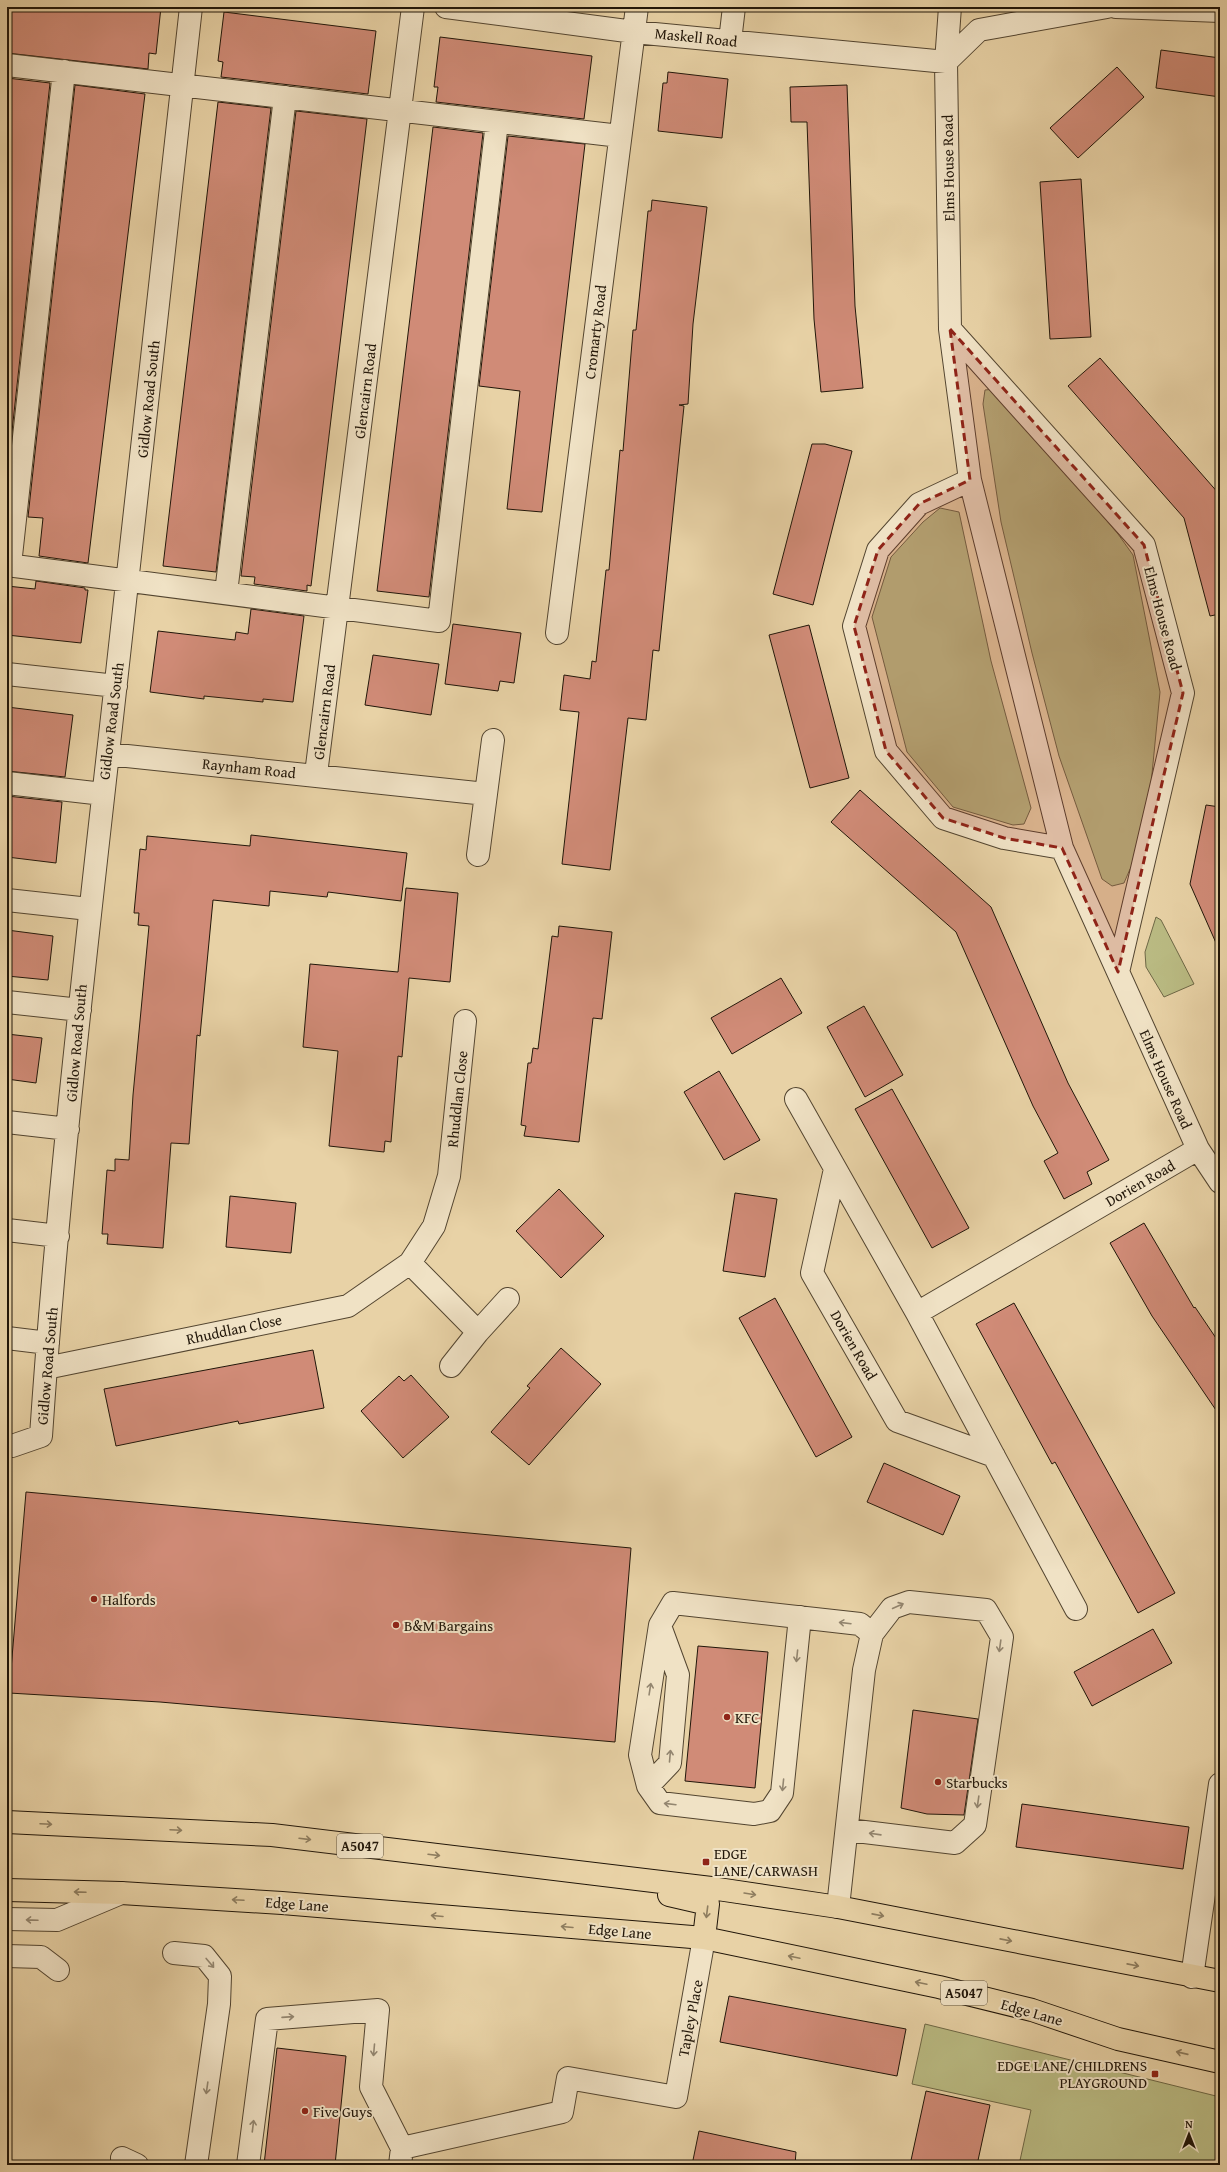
<svg xmlns="http://www.w3.org/2000/svg" width="1227" height="2172" viewBox="0 0 1227 2172" font-family="'Gentium Book Plus',serif">
  <rect width="100%" height="100%" fill="#e8d2a6"/>
  <filter id="stains"><feTurbulence type="fractalNoise" baseFrequency=".005" numOctaves="4"/><feColorMatrix values="0 0 0 0 .2 0 0 0 0 .09 0 0 0 0 .02 0 0 0 .5 -.17"/></filter>
  <radialGradient id="worn" r=".72"><stop offset=".6" stop-color="#630" stop-opacity="0"/><stop offset="1" stop-color="#630" stop-opacity=".3"/></radialGradient>
  <path fill="#babb83" stroke="#6e6846" d="M995 389 1118 534 1133 555 1160 692 1143 866 1130 869 1124 883 1112 886 1102 879 1059 756 1032 653 1001 522 983 404 985 390Z
    M940 508 959 512 991 661 1031 808 1024 824 1013 825 953 807 907 752 872 617 891 557 923 522Z
    M1156 917 1161 920 1194 984 1164 997 1146 967 1145 952Z
    M925 2024 1220 2097V2165H1019L1031 2110 912 2084Z"/>
  <path fill="#d08b77" stroke="#211609" d="M7 7H161L156 54 149 53 148 69 7 53Z
    M224 12 376 31 368 94 221 77 223 62 218 61Z
    M440 37 592 56 584 119 436 102 438 87H434Z
    M1161 50 1220 58V97L1156 88Z
    M1117 67 1144 97 1078 158 1050 128Z
    M668 72 728 79 722 138 658 131 663 83H667Z
    M7 78 50 83 7 477Z
    M75 85 145 94 88 563 39 556 43 518 28 517Z
    M847 85 855 306 863 388 821 392 814 319 807 122H791L790 87Z
    M218 102 271 108 216 572 163 566Z
    M296 111 367 119 311 586 307 585V591L254 584 255 577 241 576Z
    M433 127 483 133 429 597 377 591Z
    M508 136 585 144 542 512 507 509 520 391 479 386Z
    M1081 179 1091 337 1050 339 1040 182Z
    M652 200 707 207 693 324 688 404 679 405 684 406 659 651 653 650 646 720 628 718 610 870 562 864 579 712 560 710 564 675 590 679 592 661 596 662 606 570H609L620 450 623 451 633 330H636L648 211H651Z
    M1100 358 1220 495V614L1210 616 1184 518 1068 386Z
    M812 444H825L852 451 813 605 773 594Z
    M36 581 85 588V590H88L81 643 7 635V586L35 589Z
    M251 609 304 616 293 702 263 699V702L204 696V699L150 692 158 631 235 640 236 632 248 634Z
    M453 624 521 633 514 683 500 681 498 691 445 684Z
    M809 625 849 778 810 788 769 635Z
    M373 655 439 664 431 715 365 705Z
    M7 707 73 715 65 777 7 771Z
    M860 790 991 907 1068 1083 1109 1160 1087 1172 1092 1184 1064 1199 1044 1161 1058 1153 1033 1106 956 932 831 822Z
    M7 796 62 802 56 863 7 857Z
    M1206 805 1220 807V952L1190 884Z
    M251 835 407 853 401 901 328 892 327 897 270 891 269 906 213 900 200 1036 197 1035 189 1144 171 1143 163 1248 107 1244 108 1234H102L107 1170 115 1171V1159L129 1160 133 1095 149 926 138 925 139 913H134L140 849 146 850 147 836 250 846Z
    M406 888 458 893 450 982 409 978 402 1057 398 1056 391 1142 385 1141 384 1152 329 1146 338 1051 303 1047 310 964 398 972Z
    M559 926 612 932 602 1019 593 1018 579 1142 524 1136 526 1126 521 1125 528 1063H531L533 1048 538 1049 552 936 558 937Z
    M7 930 53 936 48 980 7 976Z
    M781 978 802 1013 732 1054 711 1018Z
    M864 1006 903 1075 865 1097 827 1027Z
    M7 1034 42 1038 36 1083 7 1079Z
    M719 1071 760 1140 724 1160 684 1092Z
    M892 1089 969 1228 932 1248 855 1109Z
    M559 1189 604 1236 561 1278 516 1231Z
    M735 1193 777 1199 765 1277 723 1271Z
    M230 1196 296 1203 291 1253 226 1247Z
    M1144 1223 1194 1308 1195 1307 1220 1344V1416L1152 1316 1110 1243Z
    M775 1298 852 1437 816 1457 739 1318Z
    M1014 1303 1175 1593 1138 1613 1055 1462 1052 1464 976 1324Z
    M561 1348 601 1384 529 1465 491 1432 530 1388 527 1386Z
    M313 1350 324 1408 239 1424 238 1421 116 1446 104 1389Z
    M411 1375 449 1417 403 1458 361 1411 399 1376 404 1381Z
    M884 1463 960 1496 943 1535 867 1502Z
    M26 1492 631 1548 615 1742 160 1702 9 1693Z
    M1153 1629 1172 1663 1092 1706 1074 1672Z
    M698 1646 768 1652 755 1788 685 1781Z
    M913 1710 978 1719 964 1815 927 1814 901 1808Z
    M1022 1804 1189 1827 1183 1869 1016 1847Z
    M729 1996 906 2029 897 2076 720 2042Z
    M277 2048 346 2056 335 2165H264Z
    M926 2091 990 2105 977 2165H910Z
    M699 2131 796 2152 795 2165H692Z"/>
  <g fill="none" stroke-linecap="round" stroke-linejoin="round">
    <g stroke="#534530" stroke-width="24">
      <path id="minor" d="M446 7 634 32 946 62 979 30 1107 7
        M950 7 946 62 950 329 970 480 1062 848 1198 1149 1220 1182
        M1116 7 1220 11
        M730 41 734 7
        M7 65 620 136
        M950 329 1144 545 1183 693 1118 972
        M970 480 919 504 878 550 854 626 886 751 943 818 1004 838 1062 848
        M7 565 439 621 497 122
        M10 565 64 71
        M226 593 285 97
        M557 633 637 7
        M7 674 116 686
        M108 754 486 794 493 740
        M316 774 413 7
        M7 783 103 794
        M478 855 486 794
        M7 900 89 909
        M7 1002 80 1010
        M796 1099 917 1313 1076 1609
        M7 1122 68 1129
        M835 1169 812 1273 897 1421 994 1456
        M7 1230 58 1236
        M410 1263 478 1332 508 1299
        M917 1313 1198 1149
        M7 1338 48 1343
        M451 1366 478 1332
        M46 1368 348 1306 410 1263 434 1226 449 1176 465 1021
        M7 1446H12L41 1436C58 1184 88 933 116 682 142 457 165 232 191 7
        M800 1617 782 1793 770 1811 754 1814 660 1803 648 1786 640 1755 660 1625 673 1603 860 1624 872 1634 864 1670 838 1907
        M648 1786 670 1763 678 1675 660 1626
        M848 1830 955 1843 975 1825 1002 1637 986 1610 909 1602 892 1608 872 1634
        M7 1919 57 1920 121 1893
        M174 1953 204 1956 220 1976 219 2004 196 2165
        M7 1956 41 1957 58 1970
        M1192 1977 1220 1784
        M122 2158 137 2165
        M248 2165 267 2019 378 2010 371 2087 402 2148
        M400 2165 402 2148 562 2112 568 2078 676 2097 704 1938"/>
    </g>
    <g stroke="#211609" stroke-width="24">
      <path id="highway" d="M7 1822 272 1835 711 1888 838 1907 1220 1981
        M7 1890 121 1893 282 1903 704 1938 939 1987 1032 2010 1118 2039 1220 2062
        M669 1895 708 1904 704 1938"/>
    </g>
    <use href="#minor" stroke="#f0e2c5" stroke-width="22"/>
    <use href="#highway" stroke="#e8d2a6" stroke-width="22"/>
  </g>
  <defs><path id="oneway-shaft" d="M-6 0H5M1.5-3L5.5 0L1.5 3" fill="none" stroke-width="1.6" stroke-linecap="round" stroke-linejoin="round"/></defs>
  <g stroke="#938670">
    <use href="#oneway-shaft" transform="translate(898 1606) rotate(-24)"/>
    <use href="#oneway-shaft" transform="translate(845 1623) rotate(-173)"/>
    <use href="#oneway-shaft" transform="translate(1000 1646) rotate(98)"/>
    <use href="#oneway-shaft" transform="translate(797 1656) rotate(96)"/>
    <use href="#oneway-shaft" transform="translate(650 1689) rotate(-81)"/>
    <use href="#oneway-shaft" transform="translate(670 1756) rotate(-85)"/>
    <use href="#oneway-shaft" transform="translate(783 1785) rotate(96)"/>
    <use href="#oneway-shaft" transform="translate(978 1802) rotate(98)"/>
    <use href="#oneway-shaft" transform="translate(670 1804) rotate(-173)"/>
    <use href="#oneway-shaft" transform="translate(875 1834) rotate(-172)"/>
    <use href="#oneway-shaft" transform="translate(32 1920) rotate(-178)"/>
    <use href="#oneway-shaft" transform="translate(210 1963) rotate(50)"/>
    <use href="#oneway-shaft" transform="translate(288 2017) rotate(-4)"/>
    <use href="#oneway-shaft" transform="translate(374 2050) rotate(95)"/>
    <use href="#oneway-shaft" transform="translate(207 2088) rotate(98)"/>
    <use href="#oneway-shaft" transform="translate(253 2126) rotate(-83)"/>
  </g>
  <g stroke="#8e7d5f">
    <use href="#oneway-shaft" transform="translate(46 1824) rotate(3)"/>
    <use href="#oneway-shaft" transform="translate(176 1830) rotate(3)"/>
    <use href="#oneway-shaft" transform="translate(305 1839) rotate(7)"/>
    <use href="#oneway-shaft" transform="translate(434 1855) rotate(7)"/>
    <use href="#oneway-shaft" transform="translate(80 1892) rotate(-178)"/>
    <use href="#oneway-shaft" transform="translate(750 1894) rotate(9)"/>
    <use href="#oneway-shaft" transform="translate(238 1900) rotate(-177)"/>
    <use href="#oneway-shaft" transform="translate(707 1912) rotate(97)"/>
    <use href="#oneway-shaft" transform="translate(878 1915) rotate(11)"/>
    <use href="#oneway-shaft" transform="translate(437 1916) rotate(-175)"/>
    <use href="#oneway-shaft" transform="translate(567 1927) rotate(-175)"/>
    <use href="#oneway-shaft" transform="translate(1006 1940) rotate(11)"/>
    <use href="#oneway-shaft" transform="translate(794 1957) rotate(-168)"/>
    <use href="#oneway-shaft" transform="translate(1133 1965) rotate(11)"/>
    <use href="#oneway-shaft" transform="translate(921 1983) rotate(-168)"/>
    <use href="#oneway-shaft" transform="translate(1182 2053) rotate(-167)"/>
  </g>
  <path fill="#8f2418" fill-opacity="0.2" stroke="#8f2418" stroke-width="3" stroke-dasharray="8 5" stroke-linejoin="round" d="M950 329 1144 545 1183 693 1118 972 1062 848 1004 838 943 818 886 751 854 626 878 550 919 504 970 480Z"/>
  <g fill="#8f2418" stroke="#f0e2c5" stroke-width="1.5">
    <circle cx="94" cy="1599" r="4"/>
    <circle cx="396" cy="1625" r="4"/>
    <circle cx="727" cy="1717" r="4"/>
    <circle cx="938" cy="1782" r="4"/>
    <rect x="702" y="1858" width="8" height="8" rx="2"/>
    <rect x="1151" y="2070" width="8" height="8" rx="2"/>
    <circle cx="305" cy="2111" r="4"/>
  </g>
  <g text-anchor="middle" dominant-baseline="central" stroke-width="4" stroke-linejoin="round" paint-order="stroke">
    <g fill="#f0e2c5" stroke="#5f5341" stroke-width="1">
      <rect x="337" y="1834" width="46" height="24" rx="3"/>
      <rect x="941" y="1981" width="46" height="24" rx="3"/>
    </g>
    <g font-size="14" font-weight="bold" fill="#211609">
      <text x="360" y="1846">A5047</text>
      <text x="964" y="1993">A5047</text>
    </g>
    <g font-size="15" fill="#211609" stroke="#f0e2c5">
      <text transform="translate(696 37) rotate(6)">Maskell Road</text>
      <text transform="translate(948 168) rotate(-91)">Elms House Road</text>
      <text transform="translate(595 332) rotate(-83)">Cromarty Road</text>
      <text transform="translate(365 391) rotate(-83)">Glencairn Road</text>
      <text transform="translate(148 399) rotate(-84)">Gidlow Road South</text>
      <text transform="translate(1163 618) rotate(75)">Elms House Road</text>
      <text transform="translate(324 712) rotate(-83)">Glencairn Road</text>
      <text transform="translate(111 721) rotate(-83)">Gidlow Road South</text>
      <text transform="translate(249 768) rotate(6)">Raynham Road</text>
      <text transform="translate(76 1043) rotate(-85)">Gidlow Road South</text>
      <text transform="translate(1166 1079) rotate(66)">Elms House Road</text>
      <text transform="translate(457 1099) rotate(-84)">Rhuddlan Close</text>
      <text transform="translate(1140 1183) rotate(-30)">Dorien Road</text>
      <text transform="translate(234 1329) rotate(-12)">Rhuddlan Close</text>
      <text transform="translate(854 1345) rotate(60)">Dorien Road</text>
      <text transform="translate(47 1366) rotate(-85)">Gidlow Road South</text>
      <text transform="translate(297 1904) rotate(4)">Edge Lane</text>
      <text transform="translate(620 1931) rotate(5)">Edge Lane</text>
      <text transform="translate(1032 2012) rotate(16)">Edge Lane</text>
      <text transform="translate(690 2018) rotate(-79)">Tapley Place</text>
    </g>
    <g font-size="15" fill="#211609" stroke="#f0e2c5" text-anchor="start">
      <text x="102" y="1599">Halfords</text>
      <text x="404" y="1625">B&amp;M Bargains</text>
      <text x="735" y="1717">KFC</text>
      <text x="946" y="1782">Starbucks</text>
      <text x="714" y="1853">EDGE<tspan x="714" dy="17">LANE/CARWASH</tspan></text>
      <text x="1147" y="2065" text-anchor="end">EDGE LANE/CHILDRENS<tspan x="1147" dy="17">PLAYGROUND</tspan></text>
      <text x="313" y="2111">Five Guys</text>
    </g>
  </g>
  <rect width="1227" height="2172" fill="none" stroke="#e8d2a6" stroke-width="24"/>
  <rect x="8" y="8" width="1211" height="2156" fill="none" stroke="#211609" stroke-width="2"/>
  <rect x="12" y="12" width="1203" height="2148" fill="none" stroke="#211609"/>
  <g transform="translate(1189 2134)" stroke="#f0e2c5" stroke-width="3" paint-order="stroke">
  <path d="M0-3L7 15L0 10L-7 15Z" fill="#211609"/>
  <text y="-6" font-size="11" font-weight="bold" text-anchor="middle" fill="#211609">N</text>
  </g>
  <rect width="100%" height="100%" filter="url(#stains)"/>
  <rect width="100%" height="100%" fill="url(#worn)"/>
</svg>
